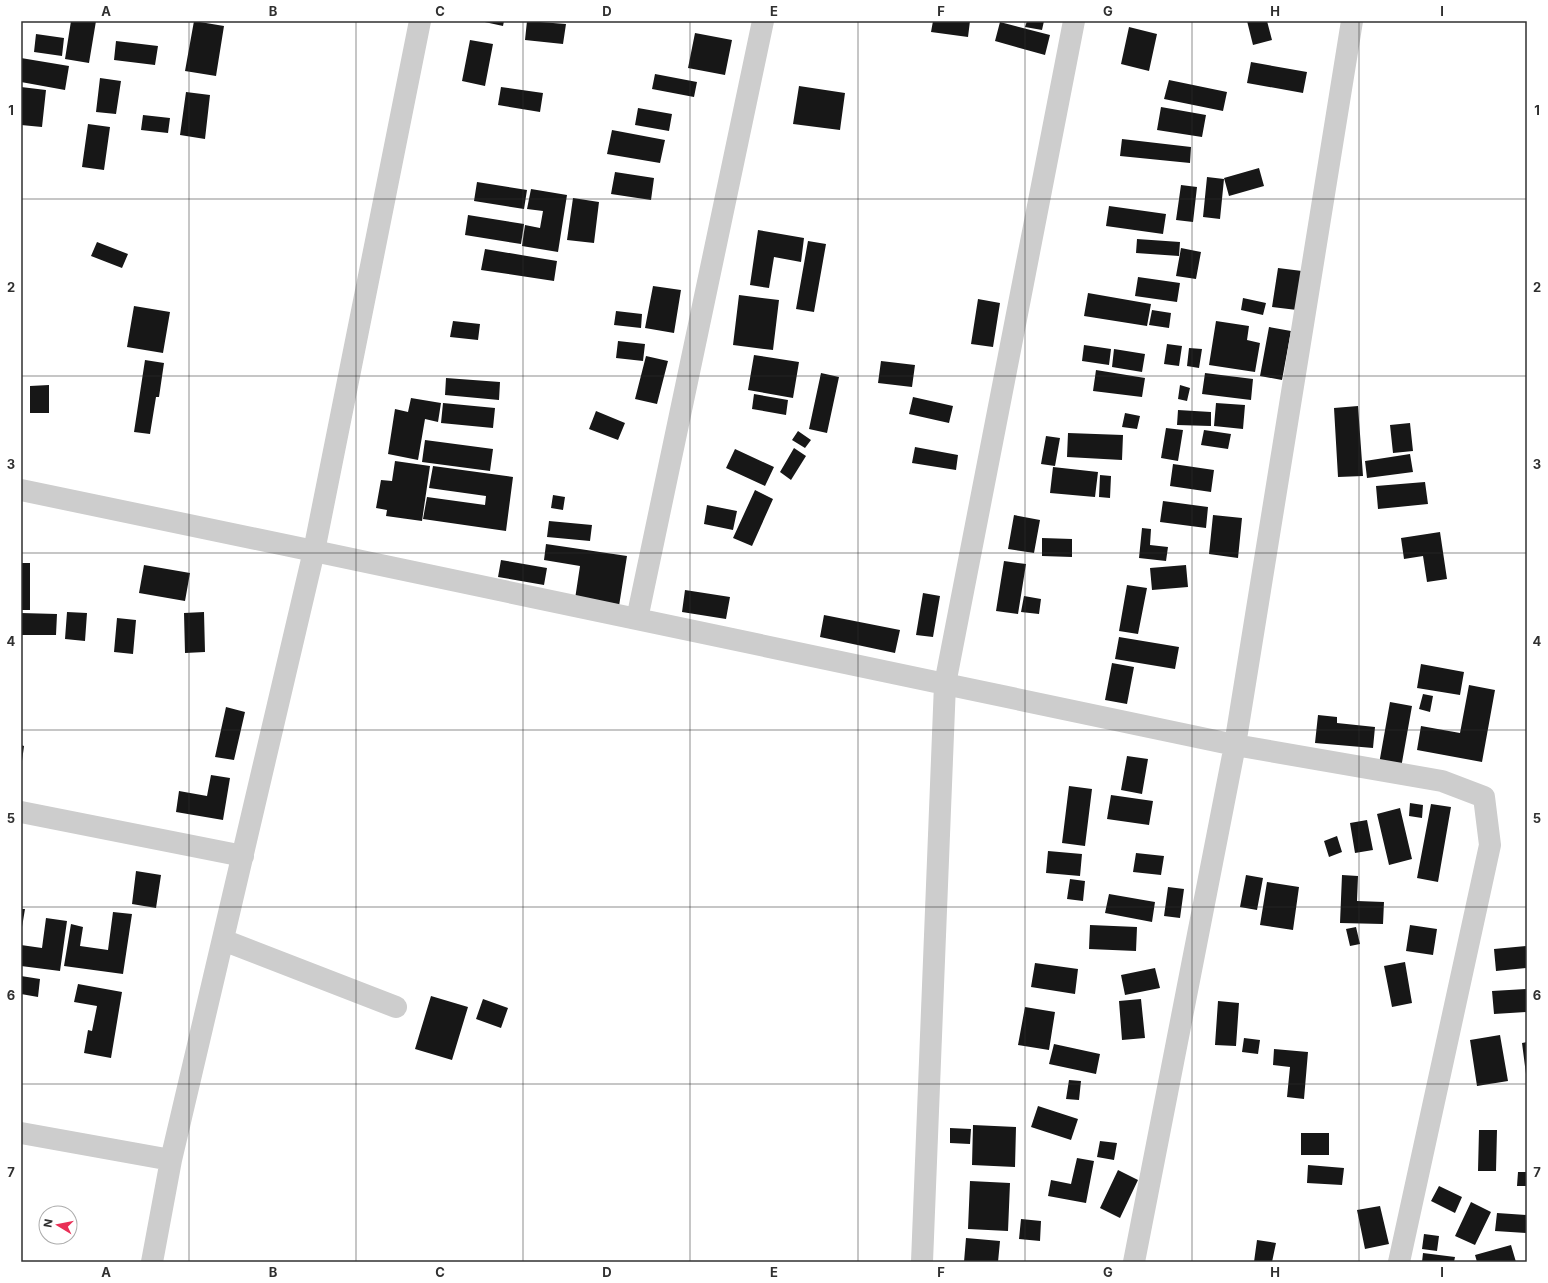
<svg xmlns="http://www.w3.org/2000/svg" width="1548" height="1283" viewBox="0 0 1548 1283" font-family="Inter,sans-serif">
  <rect width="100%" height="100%" fill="#fff"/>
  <path fill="#171717" d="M71 21H96L89 63 65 59Z
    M194 21 224 26 216 76 185 71Z
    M480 21H504L503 26Z
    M527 21 566 24 563 44 525 40Z
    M933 21H970L968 37 931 32Z
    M1027 21H1044L1042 30 1025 27Z
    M1247 21H1267L1272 40 1253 45Z
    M1000 22 1050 35 1045 55 995 41Z
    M1129 27 1157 34 1149 71 1121 64Z
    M695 33 732 40 725 75 688 68Z
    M36 34 64 38 62 56 34 52Z
    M470 40 493 44 485 86 462 81Z
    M116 41 158 46 155 65 114 60Z
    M21 58 69 66 65 90 21 82Z
    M1251 62 1307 72 1303 93 1247 83Z
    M655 74 697 82 694 97 652 89Z
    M100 78 121 81 116 114 96 112Z
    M1169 80 1227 92 1223 111 1164 99Z
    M799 86 845 93 840 130 793 124Z
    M21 87 46 90 42 127 21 125Z
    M501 87 543 93 540 112 498 105Z
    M186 92 210 95 205 139 180 135Z
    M1161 107 1206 115 1202 137 1157 130Z
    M638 108 672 114 669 131 635 125Z
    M143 115 170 118 168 133 141 130Z
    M88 124 110 127 104 170 82 167Z
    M612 130 665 140 660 163 607 154Z
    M1122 139 1191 147 1190 163 1120 156Z
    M1259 168 1264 186 1229 196 1224 178Z
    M615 172 654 178 651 200 611 194Z
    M1207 177 1224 179 1220 219 1203 217Z
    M477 182 527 190 524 209 474 201Z
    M1181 185 1197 187 1193 222 1176 220Z
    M531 189 567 195 558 252 522 246 525 225 540 228 543 211 527 209Z
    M573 198 599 202 594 243 567 240Z
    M1109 206 1166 214 1163 234 1106 226Z
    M468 215 524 224 521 244 465 235Z
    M758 230 804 238 801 262 774 257 769 288 750 285Z
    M1137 239 1180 242 1179 256 1136 253Z
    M808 241 826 244 814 312 796 309Z
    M97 242 128 254 122 268 91 256Z
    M1181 248 1201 252 1196 279 1176 276Z
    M485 249 557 261 554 281 481 270Z
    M1278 268 1302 271 1297 310 1272 307Z
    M1138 277 1180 283 1177 302 1135 296Z
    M653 286 681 290 674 333 645 328Z
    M1088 293 1151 304 1147 326 1084 316Z
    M739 295 779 300 773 350 733 345Z
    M1243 298 1266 303 1263 315 1241 310Z
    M978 299 1000 303 993 347 971 344Z
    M134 306 170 312 163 353 127 347Z
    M1152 310 1171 313 1169 328 1149 325Z
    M616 311 642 314 641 328 614 325Z
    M453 321 480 324 478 340 450 337Z
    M1216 321 1249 326 1247 340 1260 343 1255 372 1209 365Z
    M1269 327 1291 331 1282 380 1260 376Z
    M618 341 645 344 643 361 616 358Z
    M1167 344 1182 346 1179 366 1164 364Z
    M1084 345 1111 349 1109 365 1082 361Z
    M1189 348 1202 349 1199 368 1187 366Z
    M1114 349 1145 354 1142 372 1112 367Z
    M754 355 799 362 793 398 748 390Z
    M646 356 668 361 657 404 635 399Z
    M145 360 164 363 159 397H156L150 434 134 432Z
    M881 361 915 365 912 387 878 383Z
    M1096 370 1145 378 1142 397 1093 391Z
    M821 373 839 377 827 433 809 429Z
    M1205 373 1253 379 1251 400 1202 394Z
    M446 378 500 382 499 400 445 395Z
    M49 385V413H30V386Z
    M1180 385 1190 388 1187 401 1178 399Z
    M754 394 788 400 786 415 752 409Z
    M913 397 953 406 949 423 909 414Z
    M411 398 441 403 438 422 425 419 418 460 388 454 395 409 408 412Z
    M443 403 495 408 493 428 441 423Z
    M1216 403 1245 405 1243 429 1214 426Z
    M1358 406 1363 476 1338 477 1334 408Z
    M1178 410 1211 412V426L1177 425Z
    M596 411 625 423 618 440 589 429Z
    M1125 413 1140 416 1137 429 1122 427Z
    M1410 423 1413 451 1393 453 1390 425Z
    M1166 428 1183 430 1178 461 1161 458Z
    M1204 430 1231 434 1228 449 1201 445Z
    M798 431 811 440 805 448 792 440Z
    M1068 433 1123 435 1122 460 1067 457Z
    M1046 436 1060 438 1055 466 1041 464Z
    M425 440 493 449 490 471 422 462Z
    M915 447 958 455 956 470 912 463Z
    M794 448 806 456 791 480 780 472Z
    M735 449 774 467 765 486 726 468Z
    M1410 454 1413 472 1367 478 1365 461Z
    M395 461 430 466 422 521 386 516 387 510 376 508 381 480 392 481Z
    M1173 464 1214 470 1211 492 1170 486Z
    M433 466 513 477 506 531 423 519 427 497 485 505 486 496 429 488Z
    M1053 467 1098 472 1095 497 1050 493Z
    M1100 475 1111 476 1110 498 1099 497Z
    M1425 482 1428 504 1378 509 1376 486Z
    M755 490 773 499 752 546 733 538Z
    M553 495 565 497 563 510 551 508Z
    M1163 501 1208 507 1206 528 1160 522Z
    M707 505 737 511 733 530 704 524Z
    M1014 515 1040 520 1034 553 1008 549Z
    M1213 515 1242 518 1238 558 1209 554Z
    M549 521 592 525 590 541 547 537Z
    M1142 528 1151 529 1150 545 1168 547 1166 561 1139 558Z
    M1440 532 1447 579 1427 582 1423 556 1404 559 1401 538Z
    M1042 538 1072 539V557L1042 556Z
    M546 544 627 556 619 606 575 599 580 566 544 560Z
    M501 560 547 568 544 585 498 577Z
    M1004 561 1026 564 1018 614 996 611Z
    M21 563H30V610H21Z
    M144 565 190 573 185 601 139 593Z
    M1186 565 1188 587 1152 590 1150 568Z
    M1127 585 1147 588 1138 634 1119 631Z
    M685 590 730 597 726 619 682 612Z
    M923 593 940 596 933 637 916 635Z
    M1024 596 1041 599 1039 614 1021 612Z
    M67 612 87 613 85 641 65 639Z
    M204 612 205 652 185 653 184 613Z
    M21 613 57 614 56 635H21Z
    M824 615 900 630 895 653 820 637Z
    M117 618 136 620 133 654 114 652Z
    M1119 637 1179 647 1175 669 1115 659Z
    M1112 663 1134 667 1127 704 1105 700Z
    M1421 664 1464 672 1460 695 1417 688Z
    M1469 685 1495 690 1482 762 1417 750 1421 726 1460 733Z
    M1423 694 1433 696 1430 712 1419 709Z
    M1390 702 1412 706 1401 768 1379 764Z
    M226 707 245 712 234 760 215 757Z
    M1318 715 1337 717V723L1375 727 1373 748 1315 743Z
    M21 745 24 746 22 761H21Z
    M1127 756 1148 759 1142 794 1121 790Z
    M211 775 230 778 223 820 176 812 179 791 207 796Z
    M1069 786 1092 789 1085 846 1062 843Z
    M1111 795 1153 801 1149 825 1107 819Z
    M1410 803 1423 805 1422 818 1409 816Z
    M1431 804 1451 807 1438 882 1417 878Z
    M1400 808 1412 859 1389 865 1377 814Z
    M1367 820 1373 850 1355 853 1350 823Z
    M1337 836 1342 852 1329 857 1324 841Z
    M1048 851 1082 854 1080 876 1046 873Z
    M1136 853 1164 856 1161 875 1133 872Z
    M136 871 161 875 156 908 132 904Z
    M1246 875 1263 878 1257 910 1240 907Z
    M1342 875 1358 876 1357 901 1384 902 1383 924 1340 923Z
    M1070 879 1085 881 1083 901 1067 899Z
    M1267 882 1299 887 1293 930 1260 925Z
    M1168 887 1184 889 1180 918 1164 916Z
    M1109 894 1155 902 1152 922 1105 913Z
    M21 909H25L22 927H21Z
    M113 912 132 914 123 974 64 966 71 924 83 927 80 946 108 950Z
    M46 918 67 921 60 971 21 966V945L42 948Z
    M1090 925 1137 927 1136 951 1089 949Z
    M1410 925 1437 929 1433 955 1406 951Z
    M1356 927 1360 944 1350 946 1346 929Z
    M1527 946V968L1496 971 1494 949Z
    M1405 962 1412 1003 1392 1007 1384 966Z
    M1035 963 1078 969 1075 994 1031 987Z
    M1155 968 1160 988 1125 995 1121 975Z
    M21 976 40 979 38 997 21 994Z
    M78 984 122 992 111 1058 84 1053 88 1030 92 1031 97 1006 74 1002Z
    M1527 989V1012L1494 1014 1492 991Z
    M431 996 468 1007 452 1060 415 1049Z
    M483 999 508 1008 501 1028 476 1019Z
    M1141 999 1145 1038 1122 1040 1119 1001Z
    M1218 1001 1239 1003 1236 1046 1215 1045Z
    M1025 1007 1055 1012 1049 1050 1018 1045Z
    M1500 1035 1508 1081 1477 1086 1470 1040Z
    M1244 1038 1260 1040 1258 1054 1242 1052Z
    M1527 1042V1074H1526L1522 1043Z
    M1054 1044 1100 1054 1096 1074 1049 1064Z
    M1274 1049 1308 1052 1304 1099 1287 1097 1290 1067 1273 1065Z
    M1069 1080 1081 1081 1079 1100 1066 1099Z
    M1038 1106 1078 1119 1071 1140 1031 1127Z
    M973 1125 1016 1127 1015 1167 972 1165Z
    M950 1128 971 1129 970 1144 950 1143Z
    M1479 1130H1497L1496 1171H1478Z
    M1301 1133H1329V1155H1301Z
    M1100 1141 1117 1143 1114 1160 1097 1157Z
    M1077 1158 1094 1161 1086 1203 1048 1196 1051 1180 1071 1184Z
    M1308 1165 1344 1168 1342 1185 1307 1183Z
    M1118 1170 1138 1180 1120 1218 1100 1208Z
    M1518 1172H1527V1186H1517Z
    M970 1181 1010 1183 1008 1231 968 1229Z
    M1439 1186 1462 1197 1455 1213 1431 1201Z
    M1471 1202 1491 1212 1475 1245 1455 1236Z
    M1380 1206 1389 1244 1365 1249 1357 1210Z
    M1497 1213 1527 1215V1233L1495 1231Z
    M1021 1219 1041 1221 1040 1241 1019 1239Z
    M1424 1234 1439 1236 1437 1251 1422 1249Z
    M966 1238 1000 1241 998 1262H964Z
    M1257 1240 1276 1243 1272 1262H1254Z
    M1511 1245 1516 1262H1477L1475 1255Z
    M1423 1253 1455 1257 1454 1262H1422Z"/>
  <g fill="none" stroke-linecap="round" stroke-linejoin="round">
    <path stroke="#cdcdcd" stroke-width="22" d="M420 21 314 551 945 684 922 1262
      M1074 21 945 684 1235 745 1442 781 1484 797 1490 845 1399 1262
      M21 490 314 551 171 1160 152 1262
      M637 619 763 21
      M21 812 243 856
      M223 940 396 1007
      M21 1133 171 1160
      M1134 1262 1235 745 1352 21"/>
  </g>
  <path fill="none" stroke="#303030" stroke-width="1" stroke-opacity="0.55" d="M189 21V1262M356 21V1262M523 21V1262M690 21V1262M858 21V1262M1025 21V1262M1192 21V1262M1359 21V1262M21 199H1527M21 376H1527M21 553H1527M21 730H1527M21 907H1527M21 1084H1527"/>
  <rect width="1548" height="1283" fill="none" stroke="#ffffff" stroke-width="44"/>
  <g transform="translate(58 1225) rotate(280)"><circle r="19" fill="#ffffff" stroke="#acacac"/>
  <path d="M0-3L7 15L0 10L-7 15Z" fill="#e92f56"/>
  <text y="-6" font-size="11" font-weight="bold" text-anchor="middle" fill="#303030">N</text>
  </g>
  <rect x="22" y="22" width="1504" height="1239" fill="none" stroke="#303030" stroke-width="1.5"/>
  <g font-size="13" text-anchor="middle" font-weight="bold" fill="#303030">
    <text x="106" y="16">A</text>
    <text x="273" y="16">B</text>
    <text x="440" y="16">C</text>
    <text x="607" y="16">D</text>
    <text x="774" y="16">E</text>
    <text x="941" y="16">F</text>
    <text x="1108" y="16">G</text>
    <text x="1275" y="16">H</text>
    <text x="1442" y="16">I</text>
    <text x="11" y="115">1</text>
    <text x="1537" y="115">1</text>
    <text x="11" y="292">2</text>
    <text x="1537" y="292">2</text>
    <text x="11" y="469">3</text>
    <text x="1537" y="469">3</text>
    <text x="11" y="646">4</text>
    <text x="1537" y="646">4</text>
    <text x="11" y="823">5</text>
    <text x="1537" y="823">5</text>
    <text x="11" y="1000">6</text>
    <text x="1537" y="1000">6</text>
    <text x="11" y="1177">7</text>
    <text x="1537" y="1177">7</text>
    <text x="106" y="1277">A</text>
    <text x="273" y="1277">B</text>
    <text x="440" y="1277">C</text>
    <text x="607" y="1277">D</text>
    <text x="774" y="1277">E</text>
    <text x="941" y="1277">F</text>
    <text x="1108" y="1277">G</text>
    <text x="1275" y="1277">H</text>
    <text x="1442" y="1277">I</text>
  </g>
</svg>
